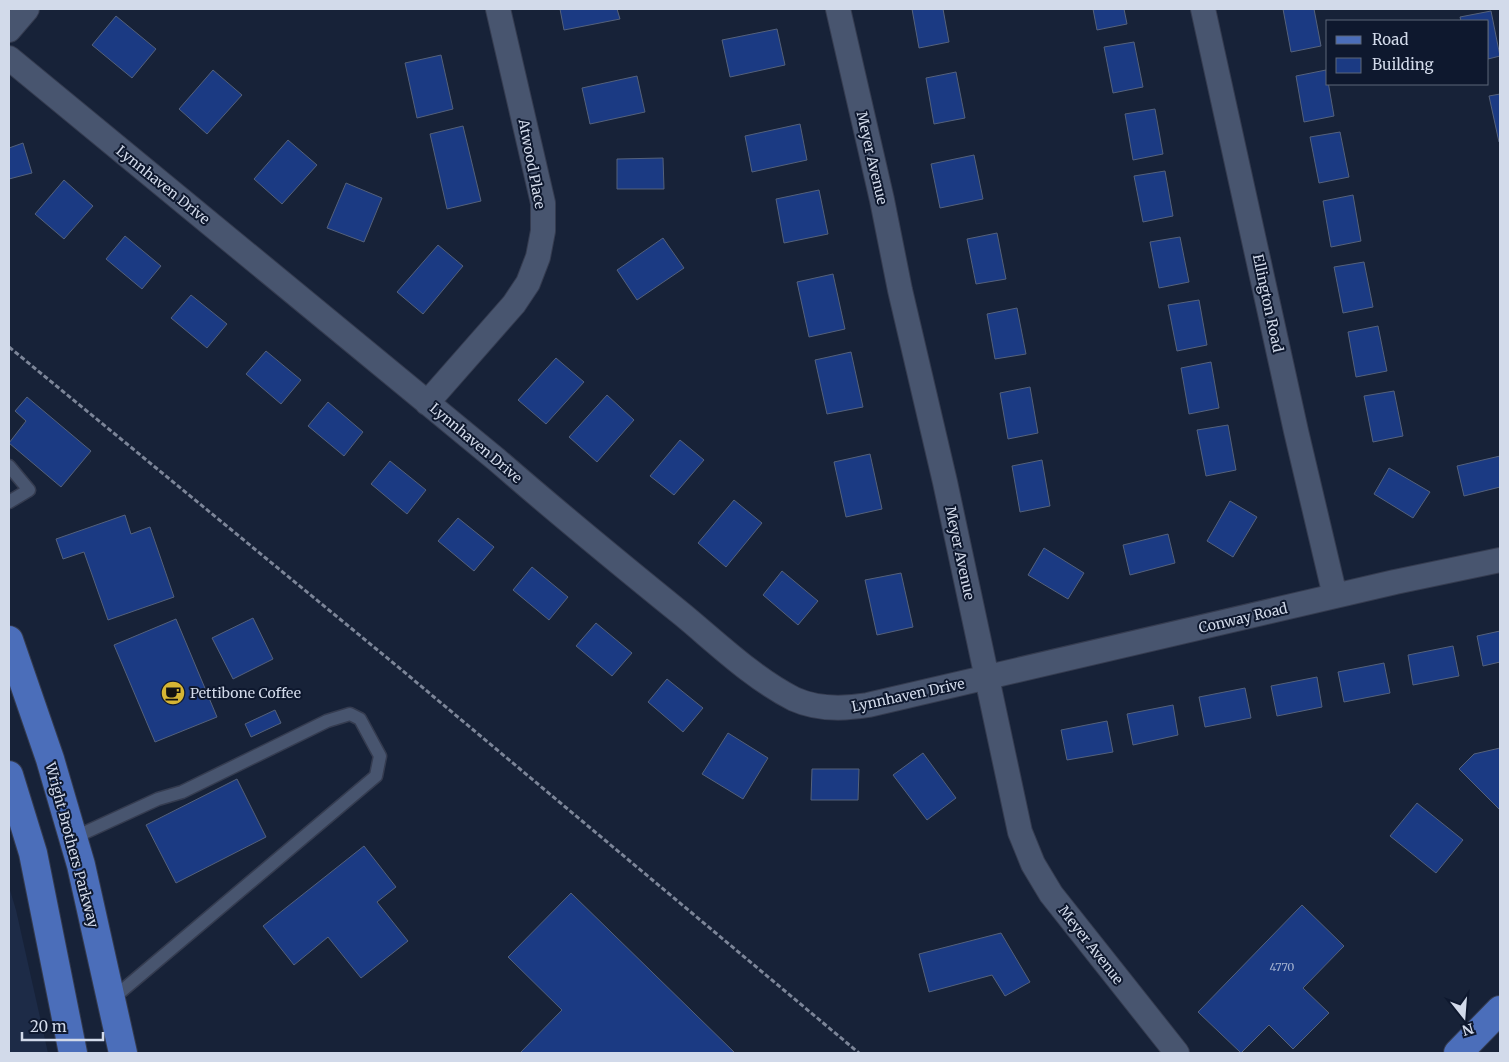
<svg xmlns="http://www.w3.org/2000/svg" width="1509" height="1062" viewBox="0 0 1509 1062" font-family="Merriweather,serif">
  <rect width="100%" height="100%" fill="#172238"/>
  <path fill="#1d2b47" d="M9 887 16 910 48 1053H9Z"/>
  <path fill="#1b3a83" stroke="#54617b" d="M560 9H617L620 19 564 30Z
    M912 9H943L949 42 919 48Z
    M1093 9H1124L1127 24 1097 30Z
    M1283 9H1314L1321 46 1291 52Z
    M1491 11 1500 56 1488 59V21H1461L1460 17Z
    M116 16 156 49 132 78 92 45Z
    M777 29 785 65 730 77 722 40Z
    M1134 42 1143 87 1113 93 1104 47Z
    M441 55 453 109 417 118 405 63Z
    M213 70 242 95 207 134 179 109Z
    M1326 70 1334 116 1304 122 1296 76Z
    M956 72 965 118 934 124 926 78Z
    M637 76 645 112 590 124 582 88Z
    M1500 94V141L1499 142 1489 96Z
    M1155 109 1163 154 1133 160 1125 114Z
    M800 124 807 160 752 172 745 136Z
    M463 126 481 201 447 209 430 134Z
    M1340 132 1349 177 1319 183 1310 137Z
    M288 140 317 165 282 204 254 179Z
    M23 143 32 173 9 179V148Z
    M974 155 983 199 940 208 931 164Z
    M663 158 664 189H617V159Z
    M1165 171 1173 216 1143 222 1134 176Z
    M64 180 93 206 64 239 35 214Z
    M346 183 382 198 364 242 327 228Z
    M819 190 828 234 784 243 776 199Z
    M1353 195 1361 241 1331 247 1323 201Z
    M997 233 1006 279 976 284 967 239Z
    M125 236 161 266 142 289 106 259Z
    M1180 237 1189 282 1159 288 1150 242Z
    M663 238 684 268 637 300 617 270Z
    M438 245 463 266 423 314 397 292Z
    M1364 262 1373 307 1343 313 1334 267Z
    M833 274 845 329 809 337 797 282Z
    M191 295 227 324 207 348 171 318Z
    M1199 300 1207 345 1177 351 1168 305Z
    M1017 308 1026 354 995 359 987 314Z
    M1378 326 1387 371 1356 377 1348 332Z
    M266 351 301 380 281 404 246 374Z
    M851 352 863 407 827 414 815 360Z
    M556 358 584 382 546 424 518 400Z
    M1211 362 1219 408 1189 414 1181 368Z
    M1030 387 1038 433 1008 439 1000 393Z
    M1394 391 1403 436 1373 442 1364 396Z
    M607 395 634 420 597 462 569 437Z
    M27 397 91 451 61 487 9 443 26 421 15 411Z
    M328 402 363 432 344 456 308 426Z
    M1228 425 1236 470 1206 476 1197 430Z
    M680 440 704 460 674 495 650 476Z
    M870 454 882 509 846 517 834 462Z
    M1500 456V487L1464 496 1457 466Z
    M1042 460 1050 506 1020 512 1012 466Z
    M390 461 426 490 407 514 371 484Z
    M1389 468 1430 492 1413 518 1374 494Z
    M734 500 762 523 726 567 698 543Z
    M1230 501 1257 517 1233 557 1207 541Z
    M125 515 131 534 150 527 174 597 108 620 84 552 63 559 56 539Z
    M458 518 494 547 474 571 438 541Z
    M1168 534 1175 563 1130 575 1123 545Z
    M1044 548 1084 573 1068 599 1028 575Z
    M532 567 568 597 549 620 513 590Z
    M782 571 818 601 798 625 763 595Z
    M901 573 913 627 877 635 865 580Z
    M253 618 273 659 233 679 212 638Z
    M176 619 217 717 155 742 114 645Z
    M596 623 632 653 612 676 576 646Z
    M1500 631V662L1483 666 1477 636Z
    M1453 646 1459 676 1413 685 1408 655Z
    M1384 663 1390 693 1344 702 1338 672Z
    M1317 677 1322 707 1277 716 1271 686Z
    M667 679 703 708 683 732 648 702Z
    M1245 688 1251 718 1205 727 1199 697Z
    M1173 705 1178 735 1133 745 1127 714Z
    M275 710 281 723 251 737 245 724Z
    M1107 721 1113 752 1067 760 1061 730Z
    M728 733 768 758 743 799 702 774Z
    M1500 748V810L1459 769 1474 754Z
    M923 753 956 798 927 820 893 775Z
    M812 769H859L858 800H811Z
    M237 779 266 837 176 883 146 825Z
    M1417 803 1463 840 1436 873 1390 836Z
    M364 846 396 887 377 902 408 941 361 978 328 937 294 965 263 926Z
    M571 893 735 1053H520L562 1010 508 957Z
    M1302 905 1344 946 1303 988 1329 1013 1293 1049 1269 1025 1241 1053 1198 1012Z
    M1001 933 1030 982 1005 996 992 975 929 992 919 954Z"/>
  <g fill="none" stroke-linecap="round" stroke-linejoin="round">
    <g stroke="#353c50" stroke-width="15">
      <path id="service" d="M9 466 29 490 9 502
        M73 838 158 799 182 792 327 721 350 714 360 719 380 756 376 776 111 1000"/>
    </g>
    <g stroke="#353c50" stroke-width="26">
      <path id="minor" d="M838 9 882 200 900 290 945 482 1020 832 1033 864 1051 894 1177 1053
        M1203 9 1296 431 1335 596
        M9 30 27 9
        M9 58 497 460C558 513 620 564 683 615 718 644 753 678 794 699 818 710 844 709 868 705L1395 582 1500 560
        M427 403 514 304 528 283 538 257 543 231V203L498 9"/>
    </g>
    <g stroke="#353c50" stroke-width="30">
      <path id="primary" d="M9 640 50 759 81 865 123 1053
        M9 775 33 853 73 1053
        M1458 1053 1500 1010"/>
    </g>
    <path stroke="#7c8598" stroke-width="3" stroke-dasharray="5 2.5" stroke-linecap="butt" d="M9 347 397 666 859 1053"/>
    <use href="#service" stroke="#48556f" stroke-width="12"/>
    <use href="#minor" stroke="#48556f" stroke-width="24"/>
    <use href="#primary" stroke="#4b6eba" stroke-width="28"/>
  </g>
  <defs>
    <g id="cafe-disc" transform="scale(1.25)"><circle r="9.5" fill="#d6b534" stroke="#0e182e"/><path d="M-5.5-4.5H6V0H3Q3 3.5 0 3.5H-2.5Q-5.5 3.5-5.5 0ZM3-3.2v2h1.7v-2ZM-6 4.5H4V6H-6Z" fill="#111"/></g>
  </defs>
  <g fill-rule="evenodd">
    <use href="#cafe-disc" x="173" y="693"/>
  </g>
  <g text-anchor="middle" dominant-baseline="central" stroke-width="4" stroke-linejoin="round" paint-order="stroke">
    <g font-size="11" fill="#a4b2d0">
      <text x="1282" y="967">4770</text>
    </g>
    <g font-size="14" fill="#d2daea" stroke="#0e182e">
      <text transform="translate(872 158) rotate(77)">Meyer Avenue</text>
      <text transform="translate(532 164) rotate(79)">Atwood Place</text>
      <text transform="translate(163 185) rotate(39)">Lynnhaven Drive</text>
      <text transform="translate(1268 303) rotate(78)">Ellington Road</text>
      <text transform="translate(476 443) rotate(40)">Lynnhaven Drive</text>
      <text transform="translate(960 553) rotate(78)">Meyer Avenue</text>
      <text transform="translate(1243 618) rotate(-13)">Conway Road</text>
      <text transform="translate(908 695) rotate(-12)">Lynnhaven Drive</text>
      <text transform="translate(72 845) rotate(75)">Wright Brothers Parkway</text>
      <text transform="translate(1091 945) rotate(52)">Meyer Avenue</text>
    </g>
    <g font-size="14" fill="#d2daea" stroke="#0e182e" text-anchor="start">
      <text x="190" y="693">Pettibone Coffee</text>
    </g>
  </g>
  <rect width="1509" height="1062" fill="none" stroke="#d2daea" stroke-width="20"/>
  <rect x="1326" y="20" width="162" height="65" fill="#0e182e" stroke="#5c6679"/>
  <rect x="1336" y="36" width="25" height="8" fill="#4b6eba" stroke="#5c6679"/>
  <text x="1372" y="45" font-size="15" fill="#d2daea">Road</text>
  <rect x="1336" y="58" width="25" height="15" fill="#1b3a83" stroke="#5c6679"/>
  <text x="1372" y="70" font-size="15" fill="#d2daea">Building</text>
  <g transform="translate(1464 1017) rotate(163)" stroke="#0e182e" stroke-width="4" paint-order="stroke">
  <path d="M0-4L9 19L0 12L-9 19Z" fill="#d2daea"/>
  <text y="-8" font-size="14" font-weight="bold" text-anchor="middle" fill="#d2daea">N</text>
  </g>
  <path d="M22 1032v8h81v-8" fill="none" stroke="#d2daea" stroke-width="2.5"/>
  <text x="30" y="1032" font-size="15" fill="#d2daea" stroke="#0e182e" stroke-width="4" paint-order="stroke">20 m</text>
</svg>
